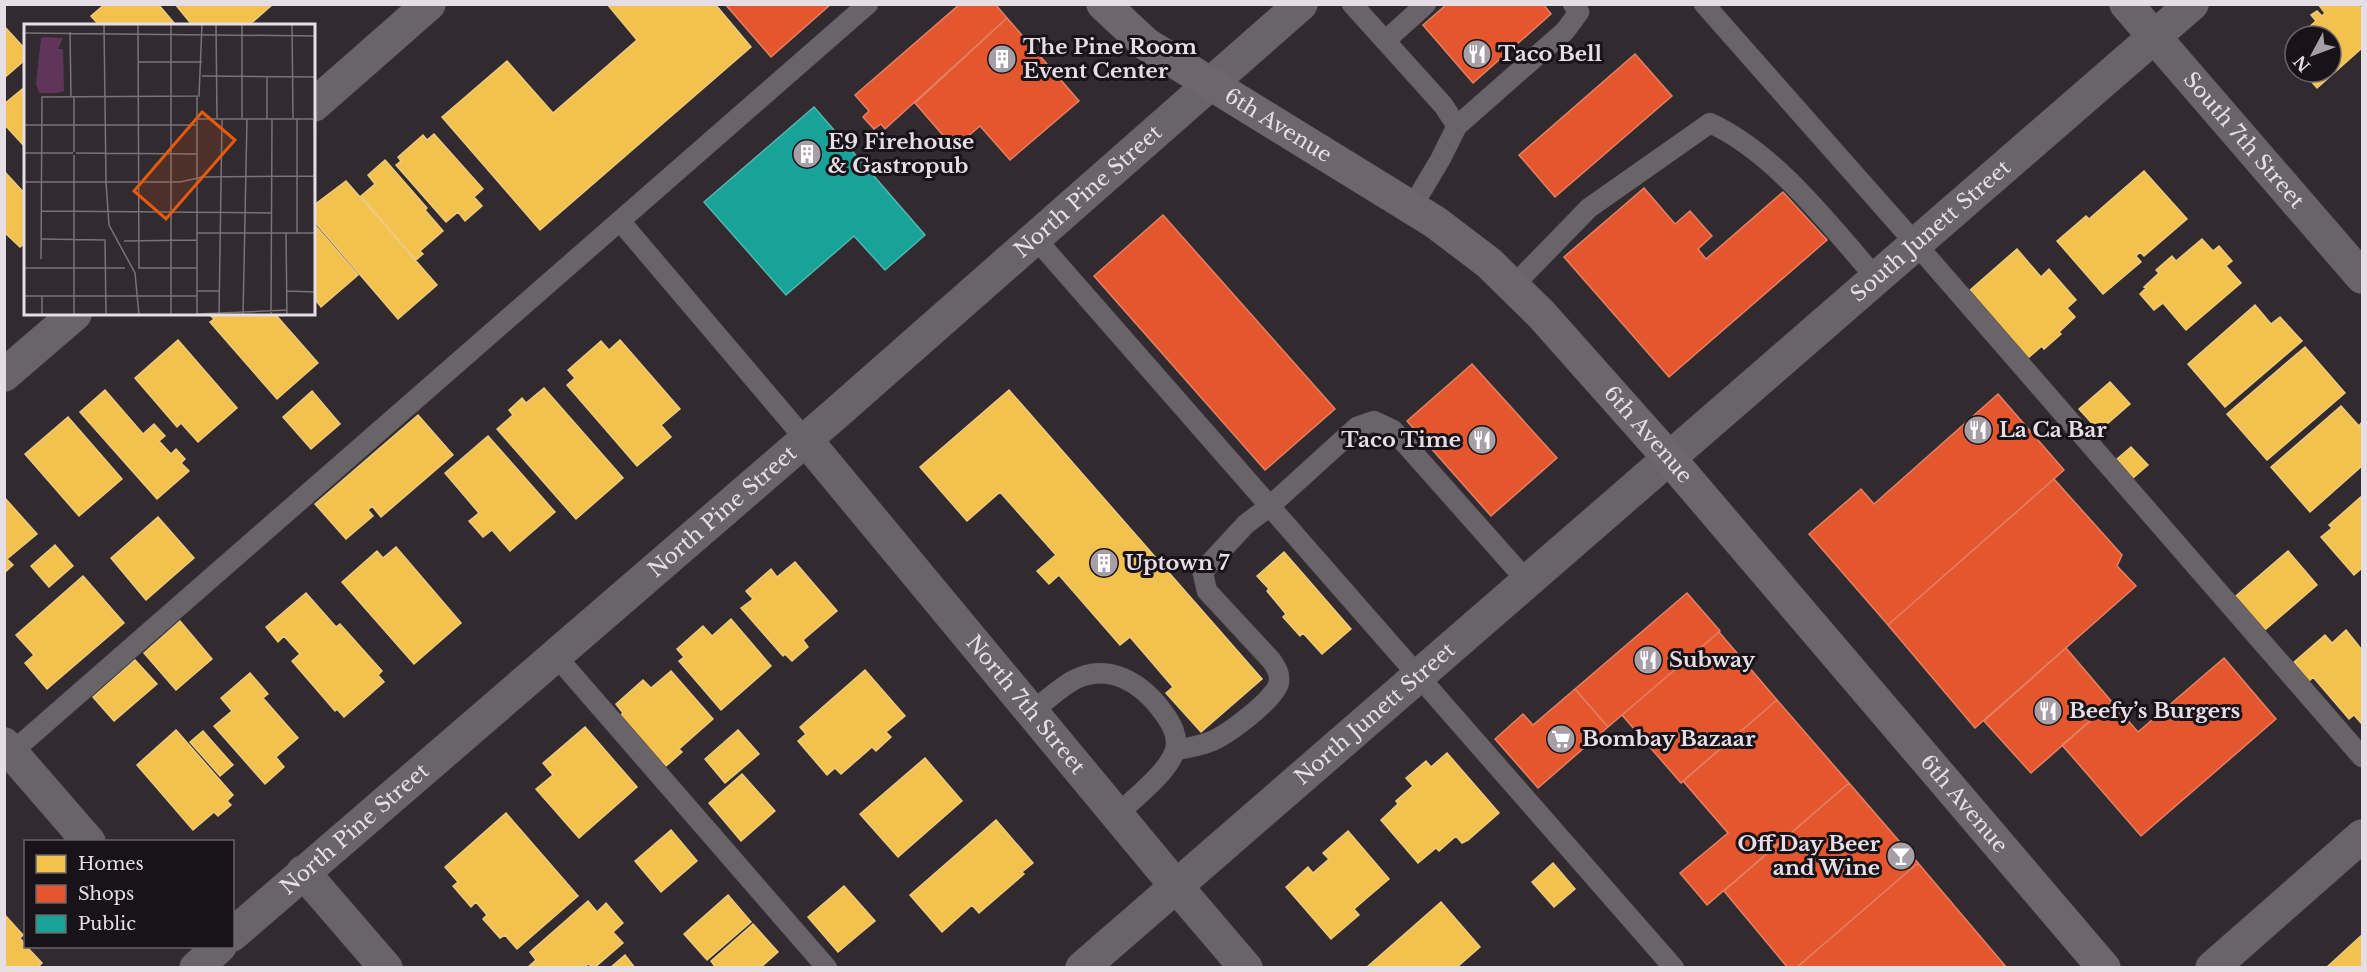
<svg xmlns="http://www.w3.org/2000/svg" width="2367" height="972" viewBox="0 0 2367 972" font-family="'Libre Baskerville',serif">
  <rect width="100%" height="100%" fill="#312b30"/>
  <path fill="#f2c14e" stroke="#eeca7b" stroke-width="1.5" d="M105 4H158L175 24 100 26 91 16Z
    M175 4H272V5L248 26H193Z
    M607 4H715L751 47 540 230 442 117 507 61 553 113 637 40Z
    M2318 4H2358L2362 10V48L2317 88 2303 72H2331V36H2299L2316 21 2311 15 2317 11 2322 16 2325 13Z
    M4 26 26 50V59L4 78Z
    M26 86V148L4 124V104Z
    M434 134 483 189 474 197 482 206 465 221 458 212 446 222 396 165 401 161 398 157 423 135 427 140Z
    M385 160 427 208 425 210 443 231 420 251 423 254 416 260 361 196 375 184 368 175Z
    M4 171 26 195V242L20 247 4 232Z
    M2144 171 2187 219 2144 256 2140 252 2136 256 2141 262 2103 294 2057 241 2086 216 2089 219Z
    M346 181 437 285 398 319 314 221V205Z
    M314 224 358 275 321 307 314 298Z
    M2202 239 2213 251 2219 246 2232 261 2226 266 2241 283 2186 330 2163 303 2154 310 2140 294 2146 288 2144 287 2159 273 2156 270 2172 256 2176 261Z
    M2017 249 2041 277 2049 269 2076 300 2067 308 2075 317 2059 332 2061 334 2044 349 2042 346 2028 358 1969 291Z
    M2255 305 2271 324 2280 317 2302 341 2225 407 2188 364Z
    M209 314H275L318 363 277 399 210 322 214 319Z
    M178 340 237 408 198 442 181 423 177 427 135 378Z
    M620 340 680 409 661 425 671 437 637 466 567 385 575 378 568 370 601 341 609 350Z
    M2305 347 2345 393 2267 460 2227 414Z
    M2110 382 2130 404 2099 431 2079 409Z
    M544 388 623 478 576 519 497 429 513 415 509 410 522 398 526 403Z
    M105 390 143 434 154 424 165 436 159 441 171 454 176 449 185 459 181 463 189 471 157 499 80 412Z
    M1009 390 1262 679 1201 732 1166 693 1173 687 1130 637 1120 645 1059 575 1049 584 1037 571 1056 555 1000 492 967 521 920 467Z
    M312 391 340 424 311 449 283 417Z
    M2341 406 2359 426 2362 422V466L2310 512 2271 467Z
    M418 415 453 455 381 517 372 506 368 510 373 516 346 539 315 504Z
    M68 417 122 479 79 516 25 454Z
    M488 436 555 512 510 551 492 530 483 537 469 521 479 513 445 473Z
    M2131 447 2148 465 2133 478 2117 459Z
    M2362 496V568L2354 575 2321 537 2332 528 2329 525Z
    M4 497 37 534 7 559 13 565 4 573Z
    M158 517 194 558 146 600 111 558Z
    M55 545 73 566 49 587 31 566Z
    M396 547 461 623 414 664 342 582 377 551 383 558Z
    M2288 551 2317 585 2259 635 2230 601Z
    M1284 552 1351 629 1322 654 1303 633 1300 636 1283 617 1286 614 1267 591 1269 589 1257 576Z
    M795 562 837 611 803 640 808 647 792 661 785 654 783 656 741 608 753 599 746 591 771 569 777 577Z
    M83 576 124 623 47 689 25 663 34 655 16 635Z
    M306 593 336 627 340 624 382 671 378 675 384 682 344 717 337 709 335 711 292 661 300 654 284 636 278 642 266 627Z
    M731 619 771 666 721 710 679 661 684 657 677 649 703 626 712 636Z
    M180 621 212 659 176 690 144 653Z
    M2346 630 2362 650V721L2361 723 2354 715 2349 719 2313 677 2309 681 2294 662 2325 635 2332 643Z
    M135 660 157 684 114 721 93 697Z
    M865 670 905 716 886 732 891 737 876 751 872 747 841 774 835 768 827 775 798 741 806 734 800 727Z
    M671 671 713 719 679 749 682 752 666 766 662 762 660 764 619 717 623 713 616 704 643 680 651 688Z
    M250 673 268 694 263 698 298 738 276 757 284 767 265 784 214 726 232 711 221 698Z
    M585 727 637 787 579 838 536 789 553 775 543 763Z
    M176 730 233 795 227 801 231 805 218 816 214 812 193 830 137 765Z
    M738 730 759 754 725 783 705 759Z
    M203 731 233 765 220 776 190 742Z
    M1447 753 1499 813 1468 840 1462 843 1456 836 1439 851 1436 848 1418 863 1381 820 1398 804 1396 801 1413 786 1406 778 1426 761 1431 767Z
    M925 758 962 801 898 857 860 814Z
    M742 774 775 811 741 841 709 803Z
    M506 813 578 896 517 949 505 935 500 938 483 919 487 915 476 902 471 907 453 886 458 882 445 867Z
    M996 820 1033 863 1022 872 1024 874 979 913 972 905 942 932 910 895Z
    M671 830 697 861 661 892 635 861Z
    M1348 831 1389 879 1354 909 1359 915 1331 939 1286 887 1308 867 1313 873 1329 859 1323 853Z
    M1553 863 1575 889 1554 907 1532 882Z
    M844 886 875 921 838 952 808 917Z
    M728 895 751 922 707 960 684 934Z
    M588 901 597 912 606 903 623 923 613 932 623 943 594 968 588 964 584 968H527L536 960 530 952Z
    M1441 902 1480 947 1456 968H1366Z
    M4 914 23 935 20 938 26 946 42 963 37 968H4Z
    M753 924 778 952 760 968H716L711 961Z
    M2362 935V968H2326Z
    M625 955 635 968H610Z"/>
  <path fill="#e4572e" stroke="#e58065" stroke-width="1.5" d="M725 4H831L771 57Z
    M960 4H995L1007 18 885 129 881 124 874 129 863 117 869 111 855 95Z
    M1447 4H1543L1551 14 1473 83 1423 25Z
    M1007 18 1079 101 1010 160 980 126 954 148 915 103Z
    M1635 54 1672 96 1555 197 1519 155Z
    M1644 188 1675 224 1690 211 1712 236 1698 249 1706 259 1783 192 1827 240 1669 377 1564 257Z
    M1163 215 1335 409 1265 470 1094 276Z
    M1472 364 1557 458 1491 516 1407 421Z
    M1998 394 2064 470 1888 625 1809 534 1861 489 1874 504Z
    M2054 479 2122 555 2117 566 2136 586 1975 728 1888 625Z
    M1687 593 1720 631 1608 727 1575 689Z
    M1719 632 1777 700 1681 783 1622 715Z
    M2066 648 2112 702 2031 773 1984 721Z
    M2224 658 2276 719 2141 836 2062 745 2112 702 2138 732Z
    M1575 689 1608 727 1538 788 1495 739 1523 714 1533 725Z
    M1777 700 1849 783 1707 905 1680 873 1728 833 1683 781Z
    M1849 783 1918 863 1796 968H1788L1724 891Z
    M1918 863 2007 968H1796Z"/>
  <path fill="#17a398" stroke="#55b5af" stroke-width="1.5" d="M814 107 925 235 885 270 854 236 786 295 704 202Z"/>
  <g fill="none" stroke-linecap="round" stroke-linejoin="round">
    <g stroke="#4e484d" stroke-width="21">
      <path id="lane" d="M1352 4 1443 105 1457 126
        M1704 4 1916 244 2362 757
        M1385 41 1426 4
        M1412 207 1440 160 1457 126 1565 31 1579 12 1573 4
        M620 221 806 440
        M1035 238 1674 968
        M1513 286 1589 208 1710 123C1774 152 1830 225 1876 278
        M556 656 827 968
        M1031 712C1045 702 1058 689 1072 681 1108 661 1142 683 1163 712 1171 723 1179 736 1175 750 1169 772 1133 799 1117 815
        M1175 750C1188 748 1200 746 1212 741 1228 734 1276 699 1279 682 1280 673 1276 667 1271 660L1207 591 1203 574 1208 565 1246 524 1270 506 1357 427 1374 421 1393 430 1527 581
        M12 752 868 4"/>
    </g>
    <g stroke="#4e484d" stroke-width="34">
      <g id="street">
        <path id="s1" d="M2126 4 2362 277"/>
        <path d="M314 105 429 4"/>
        <path d="M4 375 75 314"/>
        <path id="s2" d="M806 440 1176 886 1246 968"/>
        <path d="M4 744 89 842"/>
        <path d="M303 872 386 968"/>
        <path id="s3" d="M232 935 833 416 1301 4"/>
        <path d="M196 968 220 946"/>
        <path id="s4" d="M1082 968 2192 4"/>
        <path d="M2212 968 2362 836"/>
      </g>
    </g>
    <g stroke="#4e484d" stroke-width="34">
      <g id="primary">
        <path id="s5" d="M1103 4 1146 44 1435 222 1489 263 1541 314 1669 458 2104 968"/>
      </g>
    </g>
    <use href="#lane" stroke="#696468" stroke-width="20"/>
    <use href="#street" stroke="#696468" stroke-width="33"/>
    <use href="#primary" stroke="#6e656d" stroke-width="33"/>
  </g>
  <defs>
    <g id="restaurant-disc" transform="scale(1.5)"><circle r="9.5" fill="#a79fa6" stroke="#181318"/><path d="M-5-6h1v4h1v-4h1v4h1v-4h1v5L-1.5 .5V6h-2V.5L-5-1ZM5-6V6H3V1.5H1.5Q1.5-4 5-6Z" fill="#fff"/></g>
    <g id="building-disc" transform="scale(1.5)"><circle r="9.5" fill="#a79fa6" stroke="#181318"/><path d="M-4-6H4V6H1V3H-1V6H-4ZM-2.5-4.3h1.7v1.8h-1.7ZM.8-4.3h1.7v1.8H.8ZM-2.5-1h1.7V.8h-1.7ZM.8-1h1.7V.8H.8Z" fill="#fff"/></g>
    <g id="supermarket-disc" transform="scale(1.5)"><circle r="9.5" fill="#a79fa6" stroke="#181318"/><path d="M-6-5.5h2.5l.6 2H6L4.5 2H-2.5L-4.4-4H-6ZM-1.5 3.2a1.3 1.3 0 1 0 .1 0ZM3 3.2a1.3 1.3 0 1 0 .1 0Z" fill="#fff"/></g>
    <g id="bar-disc" transform="scale(1.5)"><circle r="9.5" fill="#a79fa6" stroke="#181318"/><path d="M-6-5H6L.8 .8V4.5H3.5V6h-7V4.5H-.8V.8Z" fill="#fff"/></g>
  </defs>
  <g fill-rule="evenodd">
    <use href="#restaurant-disc" x="1477" y="54"/>
    <use href="#building-disc" x="1002" y="59"/>
    <use href="#building-disc" x="807" y="154"/>
    <use href="#restaurant-disc" x="1978" y="430"/>
    <use href="#restaurant-disc" x="1482" y="440"/>
    <use href="#building-disc" x="1104" y="563"/>
    <use href="#restaurant-disc" x="1648" y="660"/>
    <use href="#restaurant-disc" x="2048" y="711"/>
    <use href="#supermarket-disc" x="1561" y="739"/>
    <use href="#bar-disc" x="1901" y="856"/>
  </g>
  <g text-anchor="middle" dominant-baseline="central" stroke-width="6" stroke-linejoin="round" paint-order="stroke">
    <g font-size="21" font-weight="bold" fill="#e6dee5" stroke="#181318" text-anchor="start">
      <text x="1023" y="47">The Pine Room<tspan x="1023" dy="24">Event Center</tspan></text>
      <text x="1498" y="54">Taco Bell</text>
      <text x="828" y="142">E9 Firehouse<tspan x="828" dy="24">&amp; Gastropub</tspan></text>
      <text x="1999" y="430">La Ca Bar</text>
      <text x="1461" y="440" text-anchor="end">Taco Time</text>
      <text x="1125" y="563">Uptown 7</text>
      <text x="1669" y="660">Subway</text>
      <text x="2069" y="711">Beefy’s Burgers</text>
      <text x="1582" y="739">Bombay Bazaar</text>
      <text x="1880" y="844" text-anchor="end">Off Day Beer<tspan x="1880" dy="24">and Wine</tspan></text>
    </g>
    <g font-size="21" fill="#e6dee5" stroke="#181318">
      <text stroke="none"><textPath href="#s5" startOffset="214">6th Avenue</textPath></text>
      <text stroke="none"><textPath href="#s1" startOffset="180">South 7th Street</textPath></text>
      <text stroke="none"><textPath href="#s3" startOffset="1134">North Pine Street</textPath></text>
      <text stroke="none"><textPath href="#s4" startOffset="1124">South Junett Street</textPath></text>
      <text stroke="none"><textPath href="#s5" startOffset="700">6th Avenue</textPath></text>
      <text stroke="none"><textPath href="#s3" startOffset="648">North Pine Street</textPath></text>
      <text stroke="none"><textPath href="#s2" startOffset="344">North 7th Street</textPath></text>
      <text stroke="none"><textPath href="#s4" startOffset="388">North Junett Street</textPath></text>
      <text stroke="none"><textPath href="#s5" startOffset="1186">6th Avenue</textPath></text>
      <text stroke="none"><textPath href="#s3" startOffset="162">North Pine Street</textPath></text>
    </g>
  </g>
  <g transform="translate(24 24)">
    <rect width="291" height="291" fill="#312b30"/>
    <path d="M21 13 39 14 34 25H39L40 67 34 69H15L12 60 17 14Z" fill="#5f355c"/>
    <path fill="none" stroke="#797378" stroke-width="1.5" d="M80 0 82 158M114 0 115 244H173M192 0 193 94M218 0V94M268 0 269 94M46 8 47 72M0 9 291 12M114 38H178M178 52 291 53M243 53V95M173 73V291M173 95H289M273 95V209M290 95 291 243M0 101H173M50 128V72M0 129H49M52 129 173 130M0 158H156L178 153 291 152M82 158 85 201 111 249 115 291M17 187 248 189M173 209H291M262 209 263 291M18 215 81 216 82 291M100 217 173 216M17 235 18 73 175 72 178 0M0 244H101M174 267H196M263 267 291 268M0 272H173M173 290 263 286M18 291V272M50 291V131M147 291V0M195 291 198 95M219 291 223 95M247 291 248 95"/>
    <path fill="#e8590c" fill-opacity="0.15" stroke="#e8590c" stroke-width="3" d="M178 88 211 116 142 195 110 167Z"/>
    <rect width="291" height="291" fill="none" stroke="#e6dee5" stroke-width="3"/>
  </g>
  <rect width="2367" height="972" fill="none" stroke="#e6dee5" stroke-width="12"/>
  <rect x="24" y="840" width="210" height="108" fill="#181318" stroke="#6a646a" stroke-width="1.5"/>
  <rect x="36" y="855" width="30" height="18" fill="#f2c14e" stroke="#6a646a" stroke-width="1.5"/>
  <text x="78" y="870" font-size="18" fill="#e6dee5">Homes</text>
  <rect x="36" y="885" width="30" height="18" fill="#e4572e" stroke="#6a646a" stroke-width="1.5"/>
  <text x="78" y="900" font-size="18" fill="#e6dee5">Shops</text>
  <rect x="36" y="915" width="30" height="18" fill="#17a398" stroke="#6a646a" stroke-width="1.5"/>
  <text x="78" y="930" font-size="18" fill="#e6dee5">Public</text>
  <g transform="translate(2313 54) rotate(229)"><circle r="28" fill="#181318" stroke="#6a646a" stroke-width="1.5"/>
  <path d="M0-4.5L10 22L0 15L-10 22Z" fill="#a79fa6"/>
  <text y="-9" font-size="16" font-weight="bold" text-anchor="middle" fill="#e6dee5">N</text>
  </g>
</svg>
